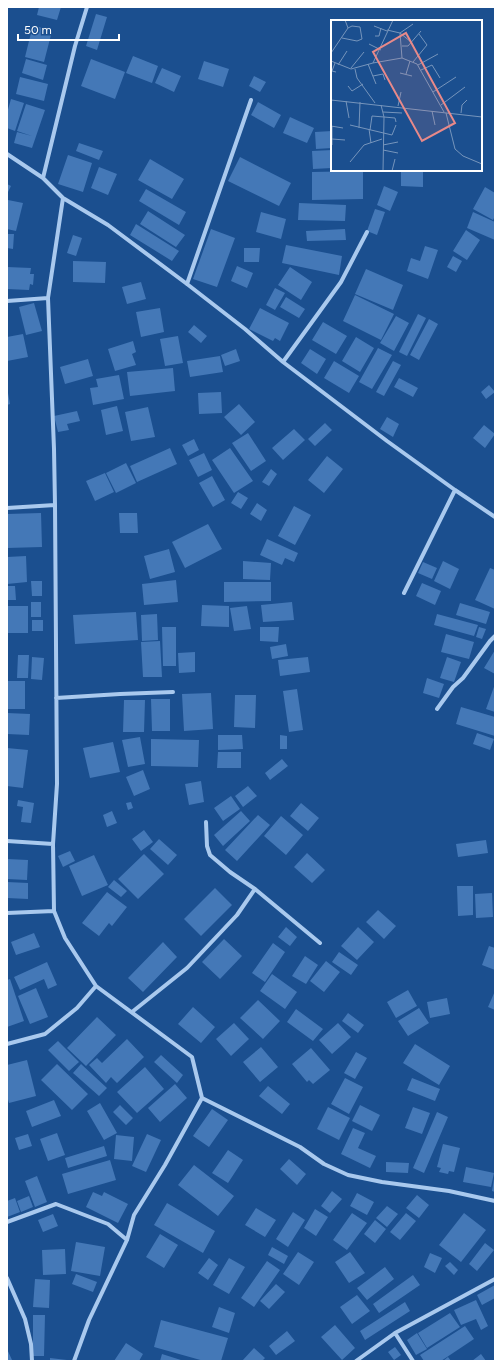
<svg xmlns="http://www.w3.org/2000/svg" width="502" height="1368" viewBox="0 0 502 1368" font-family="Figtree,sans-serif">
  <rect width="100%" height="100%" fill="#1b4f8f"/>
  <path fill="#4478b7" d="M39 7H61L57 20 37 15Z
    M96 14 107 17 97 50 86 46Z
    M33 25 52 31 44 62 25 57Z
    M133 56 158 66 152 83 126 73Z
    M26 59 47 65 43 80 22 73Z
    M91 59 125 72 115 99 81 86Z
    M204 61 229 69 223 87 198 79Z
    M162 68 181 76 174 92 155 83Z
    M254 76 266 82 260 92 249 86Z
    M20 77 48 84 44 101 16 94Z
    M11 99 24 103 15 131 7 128V113Z
    M258 102 281 115 274 128 251 115Z
    M26 104 45 110 32 148 14 143 17 132 32 136 17 131Z
    M290 117 314 128 307 143 283 133Z
    M332 131V148L316 149 315 132Z
    M79 143 103 151 99 160 76 151Z
    M332 150V168L313 169 312 151Z
    M68 155 92 163 83 192 58 184Z
    M240 157 291 183 279 206 228 181Z
    M150 159 184 179 172 199 138 180Z
    M99 167 117 174 108 195 91 188Z
    M401 170H423V187L401 186Z
    M363 171V199L312 200V172Z
    M7 184 11 186 7 194Z
    M384 186 398 192 390 211 377 205Z
    M485 187 495 193V216L493 220 473 209Z
    M146 189 186 212 179 225 139 201Z
    M8 200 23 203 16 231 7 229V205Z
    M299 203 346 205 345 221 298 220Z
    M375 209 385 212 377 235 367 231Z
    M148 211 185 235 176 247 140 224Z
    M261 212 286 219 281 239 256 232Z
    M473 212 495 222V240L467 228Z
    M136 224 179 251 172 261 130 235Z
    M211 229 235 238 217 287 193 279Z
    M345 229 346 240 307 241 306 231Z
    M466 230 480 240 467 260 453 251Z
    M7 234H14L13 249 7 248Z
    M73 235 82 238 76 256 67 253Z
    M286 245 342 256 339 275 282 263Z
    M425 246 438 250 428 279 407 271 411 258 420 261Z
    M244 248H260L259 262H244Z
    M453 256 462 261 456 272 447 267Z
    M73 261 106 262 105 283 73 282Z
    M237 266 253 273 247 288 231 281Z
    M7 267 31 268 30 274H34L33 285 30 284 29 290 7 289Z
    M290 267 312 282 301 300 278 285Z
    M366 269 403 285 393 310 355 294Z
    M141 282 146 299 127 304 122 287Z
    M275 288 285 293 275 310 266 305Z
    M355 295 394 314 381 340 343 321Z
    M286 297 305 309 299 318 280 307Z
    M34 303 42 331 26 335 19 307Z
    M160 308 164 332 141 337 136 312Z
    M260 308 289 323 280 341 275 338 273 341 249 329Z
    M418 314 426 318 407 356 399 352Z
    M396 316 409 323 394 351 380 343Z
    M429 319 438 324 419 360 410 355Z
    M323 322 347 336 336 354 312 340Z
    M194 325 207 336 201 343 188 332Z
    M23 334 28 357 7 361V337Z
    M178 336 183 363 165 366 160 339Z
    M356 337 374 348 360 372 342 361Z
    M133 341 136 352 132 354 136 365 115 371 108 349Z
    M378 348 392 355 372 389 359 382Z
    M236 349 240 361 225 366 221 355Z
    M310 349 326 359 317 374 301 363Z
    M220 356 223 372 190 377 187 361Z
    M88 359 93 376 65 384 60 367Z
    M334 361 359 376 349 393 324 378Z
    M393 361 401 365 384 396 376 392Z
    M173 368 175 391 130 396 127 372Z
    M119 375 124 399 93 405 90 388 98 387 96 379Z
    M399 378 418 388 413 397 394 387Z
    M489 385 495 392 486 399 481 392Z
    M221 392 222 413 199 414 198 393Z
    M8 393 10 404 7 405V394Z
    M239 404 255 422 241 435 224 417Z
    M117 406 123 431 106 435 101 410Z
    M148 407 155 437 131 441 125 412Z
    M77 411 80 421 67 424 69 430 58 432 54 416Z
    M387 417 399 424 393 437 380 429Z
    M325 423 332 430 315 446 308 439Z
    M484 425 495 434 485 448 473 438Z
    M294 429 305 440 283 460 272 448Z
    M248 433 266 461 251 471 232 443Z
    M194 439 199 450 188 456 182 445Z
    M170 448 177 464 137 482 130 466Z
    M230 448 253 481 234 493 212 460Z
    M204 453 212 470 198 477 189 460Z
    M327 456 343 469 324 493 308 480Z
    M126 463 136 483 116 493 106 473Z
    M271 469 277 474 269 486 262 482Z
    M105 473 114 492 95 501 86 481Z
    M212 476 225 500 213 507 199 483Z
    M238 492 248 498 241 509 231 503Z
    M257 503 267 510 261 521 250 514Z
    M294 506 311 515 295 545 278 536Z
    M41 513 42 547 7 548V514Z
    M119 513H137L138 533H120Z
    M208 524 222 549 185 568 172 542Z
    M267 539 298 553 294 562 285 558 282 565 260 555Z
    M169 549 175 572 150 579 144 556Z
    M26 556 27 582 7 584V557Z
    M243 561 271 563 270 580 243 579Z
    M443 561 459 569 450 589 434 581Z
    M423 562 437 568 432 579 418 573Z
    M490 568 495 570V609L475 600Z
    M176 580 178 602 144 605 142 584Z
    M31 581H42V596H32Z
    M224 582H271V601L224 602Z
    M422 583 441 591 435 605 416 596Z
    M7 586H15L16 600H7Z
    M31 602H41V617H31Z
    M292 602 294 620 263 622 261 605Z
    M460 603 490 612 486 624 456 615Z
    M202 605 229 606V627L201 626Z
    M7 606H28V633H7Z
    M247 606 251 629 234 631 230 608Z
    M136 612 138 640 75 644 73 615Z
    M157 614 158 640 142 641 141 615Z
    M437 614 478 625 474 636 434 625Z
    M32 620H43V631H32Z
    M162 627H176V666H163Z
    M260 627H279L278 642 260 641Z
    M479 627 486 629 482 639 476 637Z
    M446 634 474 642 469 659 441 652Z
    M160 641 162 677H143L141 642Z
    M286 644 288 656 272 659 270 647Z
    M495 650V674L484 668Z
    M195 652V672L179 673 178 653Z
    M18 655H29L28 678H17Z
    M32 657 44 658 42 680 31 679Z
    M308 657 310 672 280 676 278 660Z
    M447 657 461 662 454 682 440 678Z
    M427 678 444 684 439 698 423 693Z
    M7 681H25V709H7Z
    M495 684V712L486 709Z
    M297 689 303 730 289 732 283 691Z
    M211 693 213 729 184 731 182 694Z
    M235 695H256L255 728 234 727Z
    M151 699H170V731H152Z
    M124 700H145L144 732H123Z
    M461 707 495 717V736L456 724Z
    M7 713 30 714 29 735 7 734Z
    M477 733 494 739 490 750 473 744Z
    M218 735H242L243 749 218 750Z
    M280 735 287 736V749H280Z
    M140 737 145 764 128 767 122 740Z
    M151 739 199 740 198 767 151 766Z
    M113 742 120 772 90 778 83 748Z
    M7 748 28 750 23 788 7 786Z
    M218 752H241V768H217Z
    M282 759 288 766 270 780 265 773Z
    M143 770 150 789 134 796 126 777Z
    M201 781 204 802 189 805 185 784Z
    M248 786 257 796 243 807 235 796Z
    M231 796 240 809 223 821 214 808Z
    M18 800 34 803 31 823 21 822 23 807 17 806Z
    M131 802 133 808 128 810 126 803Z
    M301 803 319 818 308 831 290 816Z
    M112 811 117 823 107 827 103 815Z
    M241 811 250 821 223 846 214 835Z
    M258 815 270 825 237 861 225 850Z
    M281 816 303 835 286 855 264 836Z
    M144 830 153 842 141 851 132 839Z
    M159 839 177 855 168 865 150 849Z
    M486 840 488 853 458 857 456 844Z
    M70 851 75 861 63 867 58 856Z
    M307 853 325 870 312 883 294 867Z
    M144 854 164 874 138 899 118 879Z
    M94 855 108 885 82 896 69 866Z
    M7 859 28 860 27 880 7 879Z
    M114 880 127 891 121 897 108 887Z
    M7 882 28 883V899L7 898Z
    M457 886H473V915L458 916Z
    M215 888 232 905 201 936 184 919Z
    M107 892 127 907 112 926 109 923 99 936 82 923Z
    M492 893 493 917 476 918 475 894Z
    M378 910 396 926 384 939 366 922Z
    M286 927 297 937 290 946 278 937Z
    M358 927 374 942 357 960 341 946Z
    M34 933 40 947 16 955 11 942Z
    M224 939 242 956 220 979 202 962Z
    M163 942 177 957 143 992 128 978Z
    M273 943 285 952 265 982 252 973Z
    M489 946 495 948V970L482 965Z
    M339 952 358 965 351 975 332 962Z
    M305 956 318 965 306 984 292 976Z
    M326 961 340 972 324 992 310 981Z
    M47 962 57 985 48 989 44 979 20 990 14 977Z
    M272 974 297 992 285 1009 260 991Z
    M10 979 24 1021 7 1027V980Z
    M36 988 48 1017 30 1024 18 996Z
    M408 990 417 1006 396 1018 387 1002Z
    M495 991V1010L488 1007Z
    M447 998 450 1014 430 1018 427 1002Z
    M258 1000 280 1021 263 1039 240 1018Z
    M193 1007 215 1027 201 1043 178 1024Z
    M419 1008 429 1023 408 1036 398 1021Z
    M296 1009 323 1029 313 1041 287 1022Z
    M348 1013 364 1025 358 1033 342 1021Z
    M97 1017 116 1035 86 1066 67 1048Z
    M234 1023 249 1039 231 1056 216 1039Z
    M338 1023 351 1037 332 1054 319 1040Z
    M127 1039 144 1057 117 1083 111 1077 106 1083 89 1065 97 1058 102 1063Z
    M58 1041 79 1062 69 1071 48 1050Z
    M415 1044 450 1066 439 1085 403 1063Z
    M261 1047 278 1067 260 1082 243 1062Z
    M311 1048 330 1070 313 1084 309 1080 307 1082 292 1064Z
    M356 1052 367 1058 355 1079 344 1073Z
    M161 1055 183 1075 177 1083 154 1062Z
    M27 1060 36 1096 9 1103 7 1096V1065Z
    M57 1064 88 1094 72 1110 41 1080Z
    M81 1064 107 1088 99 1096 73 1073Z
    M145 1067 164 1089 137 1113 117 1092Z
    M345 1078 363 1087 349 1114 331 1104Z
    M412 1078 440 1089 435 1101 407 1090Z
    M175 1084 187 1098 160 1122 148 1108Z
    M268 1086 290 1104 282 1114 259 1096Z
    M54 1100 61 1116 32 1127 26 1111Z
    M100 1103 117 1133 104 1140 87 1111Z
    M120 1105 133 1118 126 1125 113 1112Z
    M360 1105 380 1115 372 1131 352 1121Z
    M328 1107 350 1118 339 1140 317 1129Z
    M413 1107 430 1113 422 1134 405 1128Z
    M212 1109 228 1120 209 1147 193 1136Z
    M437 1112 448 1117 424 1173 413 1168Z
    M353 1128 365 1133 358 1148 376 1156 370 1168 341 1154Z
    M57 1133 65 1155 48 1161 40 1139Z
    M28 1134 32 1146 19 1150 15 1138Z
    M147 1134 161 1140 146 1172 132 1166Z
    M116 1135 134 1137 132 1161 114 1159Z
    M443 1144 460 1148 454 1172 449 1171 448 1174 439 1172 441 1168 437 1167Z
    M104 1146 107 1156 68 1168 65 1158Z
    M228 1150 243 1160 228 1183 212 1173Z
    M289 1159 306 1174 297 1185 280 1169Z
    M110 1160 116 1180 68 1194 62 1174Z
    M386 1162 409 1163 408 1173 386 1172Z
    M194 1165 234 1196 218 1216 178 1185Z
    M466 1167 494 1173 491 1187 463 1182Z
    M37 1176 47 1202 35 1207 25 1181Z
    M494 1179H495V1192L492 1191Z
    M332 1191 342 1199 330 1213 321 1206Z
    M93 1192 102 1196 104 1192 128 1204 118 1223 86 1207Z
    M357 1193 374 1202 367 1215 350 1206Z
    M417 1195 429 1205 419 1218 406 1208Z
    M29 1196 33 1207 21 1212 17 1201Z
    M15 1198 20 1212 7 1217V1201Z
    M167 1203 215 1231 203 1253 154 1225Z
    M387 1206 398 1214 387 1227 376 1218Z
    M256 1208 276 1220 265 1237 245 1225Z
    M315 1209 328 1217 316 1236 304 1228Z
    M293 1212 305 1220 288 1247 276 1239Z
    M352 1213 367 1223 347 1250 333 1240Z
    M406 1213 416 1221 400 1240 390 1232Z
    M464 1213 486 1230 461 1262 439 1245Z
    M53 1214 58 1226 43 1232 38 1220Z
    M375 1220 386 1229 375 1243 364 1234Z
    M160 1234 178 1245 164 1268 146 1257Z
    M76 1242 105 1247 100 1276 71 1271Z
    M485 1243 494 1250 477 1271 469 1264Z
    M272 1247 288 1256 284 1264 268 1255Z
    M65 1249 66 1274 43 1275 42 1250Z
    M298 1252 314 1262 299 1285 283 1274Z
    M350 1252 365 1273 349 1283 335 1262Z
    M430 1253 442 1258 435 1273 424 1267Z
    M209 1258 218 1265 208 1280 198 1273Z
    M229 1258 245 1267 229 1294 213 1285Z
    M267 1261 280 1270 254 1307 241 1298Z
    M450 1262 458 1270 454 1275 445 1266Z
    M385 1267 394 1279 367 1300 357 1288Z
    M76 1274 97 1282 93 1292 72 1284Z
    M413 1275 420 1285 379 1313 373 1304Z
    M35 1279 50 1280 49 1308 33 1307Z
    M276 1284 285 1292 269 1309 260 1301Z
    M495 1285V1298L482 1305 477 1295Z
    M357 1295 370 1311 352 1324 340 1307Z
    M476 1300 488 1326 481 1330 476 1319 461 1325 454 1310Z
    M405 1302 410 1311 365 1340 360 1331Z
    M219 1307 235 1313 229 1333 212 1327Z
    M450 1313 460 1327 427 1348 418 1333Z
    M33 1315H45L44 1356H33Z
    M161 1320 228 1338 221 1361H204L154 1347Z
    M335 1325 355 1348 342 1360 321 1337Z
    M465 1326 474 1339 441 1361H424L420 1355Z
    M287 1331 295 1341 276 1355 269 1346Z
    M417 1333 427 1349 416 1355 407 1340Z
    M126 1343 143 1354 139 1361H114Z
    M395 1347 401 1355 394 1360 388 1352Z
    M254 1348 265 1358 262 1361H242Z
    M7 1349 12 1360 8 1361H7Z
    M162 1354 184 1361H160Z
    M481 1354 486 1361H472Z
    M448 1357 451 1361H443Z
    M50 1358 67 1360 66 1361H50Z"/>
  <g fill="none" stroke-linecap="round" stroke-linejoin="round">
    <path stroke="#a9c9ee" stroke-width="4" d="M7 154 43 178 63 198 108 225 187 284 245 329 283 362 387 441 455 490 495 517
      M43 178 75 46 87 7
      M63 198 48 298 54 449 55 505 57 784 53 844 54 911 65 938 96 986 192 1057 202 1098 300 1147 324 1164 348 1175 382 1182 449 1191 495 1201
      M187 284 251 100
      M7 301 48 298
      M283 362 341 282 367 232
      M7 508 55 505
      M404 593 455 490
      M56 698 120 694 173 692
      M437 709 453 687 463 678 490 641 495 636
      M206 822 207 846 210 855 230 872 255 889 320 943
      M7 841 53 844
      M7 913 54 911
      M132 1012 187 968 237 915 255 889
      M7 1044 45 1034 77 1008 96 986
      M7 1222 56 1204 108 1224 127 1240
      M7 1278 25 1319 31 1344 32 1361
      M395 1333 413 1361
      M74 1361 89 1320 127 1240 134 1215 165 1165 202 1098
      M356 1361 395 1333 495 1279"/>
  </g>
  <g transform="translate(331 20)">
    <rect width="151" height="151" fill="#1b4f8f"/>
    <path fill="none" stroke="#7695bc" stroke-width="1" d="M43 6 56 11M56 10 69 13 82 4M69 13 71 38M69 13 80 22M44 16H48L50 8M11 18 26 21 31 19 29 7 21 6 17 8M38 24 50 30M71 26H77L90 11M0 33 17 8 14 0M0 41 20 49 42 43 62 0M82 42 96 25 88 14M4 43 1 51 5 52M42 43 71 38 86 44 113 92M37 44 45 64M7 45 16 31M87 45 107 34M20 48 33 32M24 49 26 58 44 83M90 50 101 45 109 58M69 53 81 56M75 54 79 41M42 56 52 54 54 60M17 66 21 71 32 64M102 72 125 57M0 80 151 97M15 81 18 98M50 85 53 97 52 151M110 85 134 67M67 86 70 72M101 91 104 105M52 92 71 93M115 93 124 129 132 136 151 144M130 93 131 85 136 80M53 97 64 98 65 102M19 105 61 115 65 105M0 106 12 108M28 108 29 82M38 109 40 123M39 110 41 96 53 97M1 119 14 120M1 125V106M52 125 67 122M52 130 67 133M19 142 33 125 51 119M61 151 64 139"/>
    <path fill="#e88989" fill-opacity="0.15" stroke="#e88989" stroke-width="2" d="M75 13 124 103 91 121 42 32Z"/>
    <rect width="151" height="151" fill="none" stroke="#fff" stroke-width="2"/>
  </g>
  <rect width="502" height="1368" fill="none" stroke="#ffffff" stroke-width="16"/>
  <path d="M18 34v6h101v-6" fill="none" stroke="#ffffff" stroke-width="2"/>
  <text x="24" y="34" font-size="12" fill="#ffffff" stroke="#1b4f8f" stroke-width="3" paint-order="stroke">50 m</text>
</svg>
